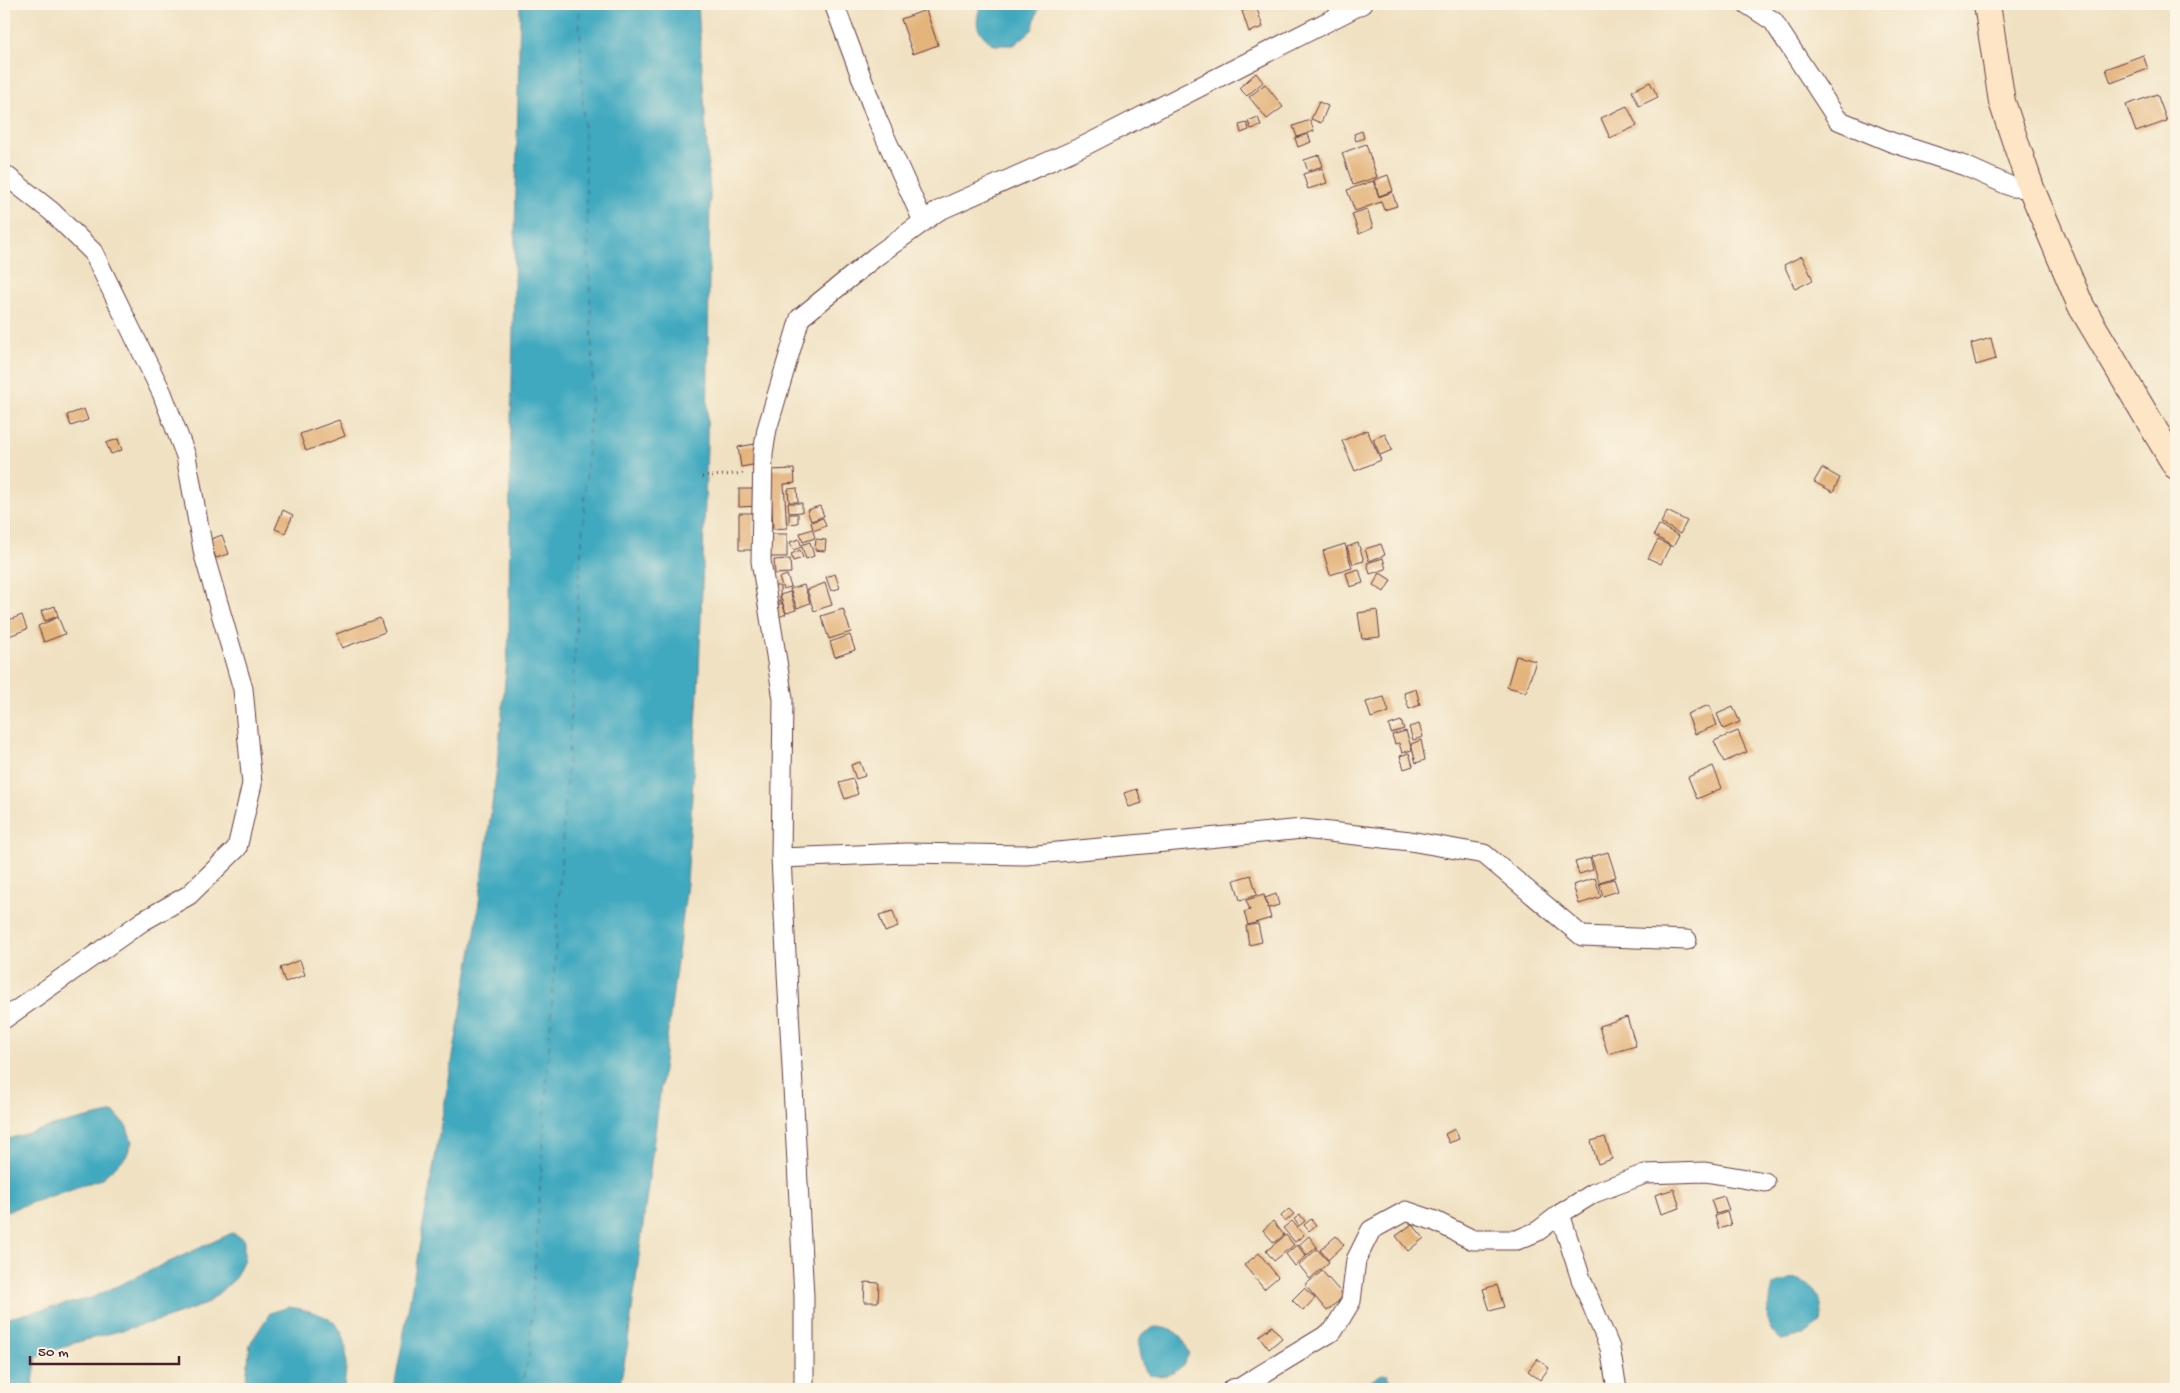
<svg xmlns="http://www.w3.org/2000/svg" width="2180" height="1393" viewBox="0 0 2180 1393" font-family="'Gochi Hand',sans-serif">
  <rect width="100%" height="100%" fill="#fcf5e5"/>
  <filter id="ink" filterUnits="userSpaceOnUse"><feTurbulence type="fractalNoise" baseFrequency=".02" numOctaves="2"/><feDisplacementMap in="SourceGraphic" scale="10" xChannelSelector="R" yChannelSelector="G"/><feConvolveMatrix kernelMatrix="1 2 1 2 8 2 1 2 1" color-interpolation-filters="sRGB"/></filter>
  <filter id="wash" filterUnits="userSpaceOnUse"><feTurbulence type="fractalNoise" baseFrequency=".0096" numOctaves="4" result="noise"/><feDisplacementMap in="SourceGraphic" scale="20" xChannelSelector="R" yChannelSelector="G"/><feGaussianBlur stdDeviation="1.12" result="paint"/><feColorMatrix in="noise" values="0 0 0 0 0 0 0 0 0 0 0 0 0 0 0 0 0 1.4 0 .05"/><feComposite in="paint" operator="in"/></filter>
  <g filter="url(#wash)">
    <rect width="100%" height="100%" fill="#f0e1c2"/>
    <path fill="#3fa9bf" stroke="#446475" d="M520 4H698L710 194 707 446 699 673 687 884 627 1349 619 1389H394L475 932 497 767 509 637 510 469Z
      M981 4H1038L1039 6 1032 30 1014 45H994C976 31 974 26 981 4Z
      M114 1112 127 1127 132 1142 126 1157 101 1179 4 1212V1140L57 1125Z
      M232 1233 244 1239V1259L234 1280 206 1304 164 1319 74 1343 37 1357 32 1389H4V1319L91 1298Z
      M1792 1278C1815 1284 1825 1299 1821 1323L1804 1335 1782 1340C1759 1326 1769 1307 1773 1285Z
      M289 1307C348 1316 350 1335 344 1389H245L250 1344 270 1313Z
      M1156 1327C1176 1329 1182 1334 1189 1353 1182 1372 1169 1378 1149 1375 1141 1366 1133 1342 1144 1332 1147 1330 1152 1328 1156 1327Z
      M1382 1374 1388 1375 1395 1389H1367L1371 1381Z"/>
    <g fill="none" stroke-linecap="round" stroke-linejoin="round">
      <path stroke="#465666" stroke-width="1" stroke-dasharray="6 5" stroke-linecap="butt" d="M520 1389 529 1357 593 371 579 4"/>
    </g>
    <g id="blocks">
      <path fill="#e4b47d" d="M1256 6 1263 27 1249 32 1242 11Z
        M926 10 938 45 913 54 901 19Z
        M2143 55 2148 69 2111 83 2106 69Z
        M1256 73 1263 82 1247 96 1239 88Z
        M1650 82 1658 97 1639 106 1632 91Z
        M1265 84 1283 107 1267 119 1249 97Z
        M2157 94 2167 121 2136 132 2126 105Z
        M1319 102 1328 106 1321 123 1311 119Z
        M1627 106 1637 126 1610 138 1601 118Z
        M1258 117 1261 126 1251 129 1248 121Z
        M1310 120 1314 131 1297 137 1293 126Z
        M1247 123 1249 130 1241 133 1239 125Z
        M1362 131 1364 138 1356 141 1354 134Z
        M1308 134 1311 142 1298 147 1295 138Z
        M1366 144 1377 177 1353 185 1342 153Z
        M1319 155 1323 166 1308 171 1304 160Z
        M1322 168 1327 183 1308 189 1303 174Z
        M1388 175 1393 191 1379 196 1374 180Z
        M1373 181 1379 197 1392 192 1397 206 1384 210 1381 202 1355 211 1347 190Z
        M1367 209 1373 228 1359 234 1352 214Z
        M1802 256 1813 280 1795 289 1784 265Z
        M1991 338 1996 359 1976 365 1971 344Z
        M84 409 88 420 71 426 67 415Z
        M339 420 345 436 306 451 300 434Z
        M1367 430 1381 460 1355 471 1342 441Z
        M1385 434 1392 450 1380 455 1373 439Z
        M118 439 122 450 111 454 106 443Z
        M755 444 758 464 741 467 738 447Z
        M1822 468 1840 478 1833 492 1814 482Z
        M794 469 795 483 784 484 787 528 773 529 770 470Z
        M797 488 798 502H789L788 489Z
        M739 489H759V506L739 507Z
        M788 503H802V512L789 513Z
        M820 506 824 516 811 521 807 510Z
        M283 510 293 515 285 533 275 529Z
        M1667 511 1687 521 1680 534 1661 523Z
        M739 513H753V550H739Z
        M789 514H798V523L789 524Z
        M823 518 826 526 813 531 815 538 803 542 800 533 813 529 811 522Z
        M1659 525 1679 536 1673 547 1654 535Z
        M770 534H787V557H770Z
        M222 535 229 554 216 558 209 540Z
        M799 539 801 545 810 542 814 556 806 559 802 547 793 550 790 542Z
        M816 539 826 540 825 551 815 550Z
        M1658 540 1670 546 1661 564 1648 558Z
        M1358 543 1364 561 1353 564 1347 547Z
        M1345 544 1352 568 1330 575 1323 551Z
        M1381 544 1385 555 1369 561 1365 549Z
        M800 550 803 558 793 561 791 554Z
        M1383 558 1386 569 1370 574 1367 563Z
        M790 559 791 573 775 574 774 560Z
        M1359 569 1363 583 1350 587 1346 573Z
        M1380 573 1391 580 1384 592 1373 585Z
        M835 574 840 588 831 591 826 577Z
        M787 575 791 587 783 589 779 578Z
        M825 583 832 605 814 611 807 590Z
        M804 585 810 603 797 608 790 589Z
        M769 586H780V602H769Z
        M790 592 796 610 786 613 780 595Z
        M782 603 786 614 779 617 775 606Z
        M55 606 58 616 45 621 41 611Z
        M843 609 851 632 829 639 821 616Z
        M1377 610 1380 637 1362 639 1358 613Z
        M22 615 27 629 9 636 4 622Z
        M58 617 65 634 44 642 38 626Z
        M380 618 385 632 342 648 336 634Z
        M850 635 855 650 835 657 830 642Z
        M1516 656 1536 661 1526 692 1507 687Z
        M1416 689 1420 705 1409 709 1404 693Z
        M1384 697 1389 712 1371 718 1366 702Z
        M1709 705 1717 725 1695 734 1687 714Z
        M1733 707 1740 722 1723 729 1717 714Z
        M1401 721 1404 729 1391 733 1389 725Z
        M1419 724 1423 737 1413 740 1409 727Z
        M1406 731 1412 750 1402 753 1399 743 1395 744 1392 735Z
        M1738 731 1747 752 1724 762 1714 741Z
        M1421 740 1425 760 1416 763 1411 744Z
        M1409 753 1413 766 1404 769 1400 756Z
        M860 762 865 776 856 779 851 765Z
        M1713 766 1722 788 1697 799 1688 777Z
        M853 779 858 794 845 799 839 783Z
        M1137 789 1142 803 1129 807 1124 793Z
        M1608 852 1616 877 1599 882 1591 857Z
        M1590 858 1593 870 1579 874 1575 862Z
        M1251 875 1257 895 1240 900 1234 880Z
        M1595 878 1601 897 1579 904 1573 885Z
        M1614 879 1618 891 1603 896 1599 883Z
        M1276 894 1279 905 1269 908 1265 898Z
        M1264 895 1271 918 1248 925 1244 912 1250 910 1246 900Z
        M893 911 898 927 885 932 879 915Z
        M1258 924 1262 942 1249 945 1246 926Z
        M300 960 305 975 285 982 280 968Z
        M1627 1017 1636 1046 1608 1054 1599 1026Z
        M1455 1129 1459 1139 1449 1143 1445 1134Z
        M1605 1137 1612 1159 1598 1164 1591 1141Z
        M1674 1189 1680 1208 1661 1214 1655 1195Z
        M1724 1196 1729 1210 1716 1214 1711 1200Z
        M1289 1209 1294 1214 1285 1222 1281 1216Z
        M1727 1212 1731 1225 1719 1229 1715 1216Z
        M1300 1215 1305 1221 1299 1226 1294 1219Z
        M1311 1219 1316 1225 1309 1231 1304 1225Z
        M1273 1221 1284 1235 1274 1243 1263 1230Z
        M1292 1221 1304 1235 1295 1242 1283 1228Z
        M1412 1224 1424 1238 1408 1251 1396 1236Z
        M1286 1235 1294 1245 1274 1261 1266 1251Z
        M1309 1236 1317 1247 1307 1255 1299 1245Z
        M1336 1236 1344 1245 1328 1260 1320 1250Z
        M1297 1245 1306 1256 1295 1266 1286 1254Z
        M1317 1249 1329 1262 1310 1279 1299 1265Z
        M1259 1253 1278 1277 1264 1289 1244 1265Z
        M1322 1271 1344 1296 1327 1311 1305 1285Z
        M865 1282 879 1283 878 1302H864Z
        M1497 1285 1504 1307 1490 1311 1483 1289Z
        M1304 1288 1315 1298 1303 1311 1292 1300Z
        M1272 1326 1282 1338 1269 1349 1259 1336Z
        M1537 1359 1549 1368 1540 1380 1528 1371Z"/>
    </g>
  </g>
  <g filter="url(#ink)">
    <use href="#blocks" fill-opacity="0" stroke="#633c42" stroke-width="1"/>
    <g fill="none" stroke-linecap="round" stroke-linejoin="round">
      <g stroke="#633c42" stroke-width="21">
        <path id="minor" d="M834 4 877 119 923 221
          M1747 4 1773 21 1838 120 1891 142 1965 166 2012 187 2031 188
          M4 174 51 211 93 252 162 393 186 456 204 555 243 689 252 784 237 848 189 895 143 921 4 1019
          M781 858 907 853 1026 855 1303 829 1410 841 1484 854 1582 936 1687 940
          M804 1389V1297L781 858 783 699 761 561 763 453 767 429 800 318 875 257 938 211 1086 145 1362 4
          M1232 1389 1241 1387 1333 1331 1351 1301 1356 1260 1371 1230 1406 1211 1435 1221 1473 1240H1517L1538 1231 1560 1214
          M1617 1389 1610 1348 1581 1279 1560 1214 1594 1193 1645 1174 1705 1172 1765 1182"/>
      </g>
      <g stroke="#633c42" stroke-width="28">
        <path id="secondary" d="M1987 4 2002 102 2031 188 2081 306 2176 466"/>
      </g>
      <path stroke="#633c42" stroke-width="3" stroke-dasharray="1 4" stroke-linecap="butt" d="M702 477 745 473"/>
      <use href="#minor" stroke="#fff" stroke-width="19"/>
      <use href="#secondary" stroke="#fde5c5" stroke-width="26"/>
    </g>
  </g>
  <rect width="2180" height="1393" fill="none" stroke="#fcf5e5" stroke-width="20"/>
  <path d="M30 1356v8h149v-8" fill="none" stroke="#4a1f2b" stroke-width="2.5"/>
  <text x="38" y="1356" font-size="15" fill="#4a1f2b" stroke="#fcf5e5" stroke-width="4" paint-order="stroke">50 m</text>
</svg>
